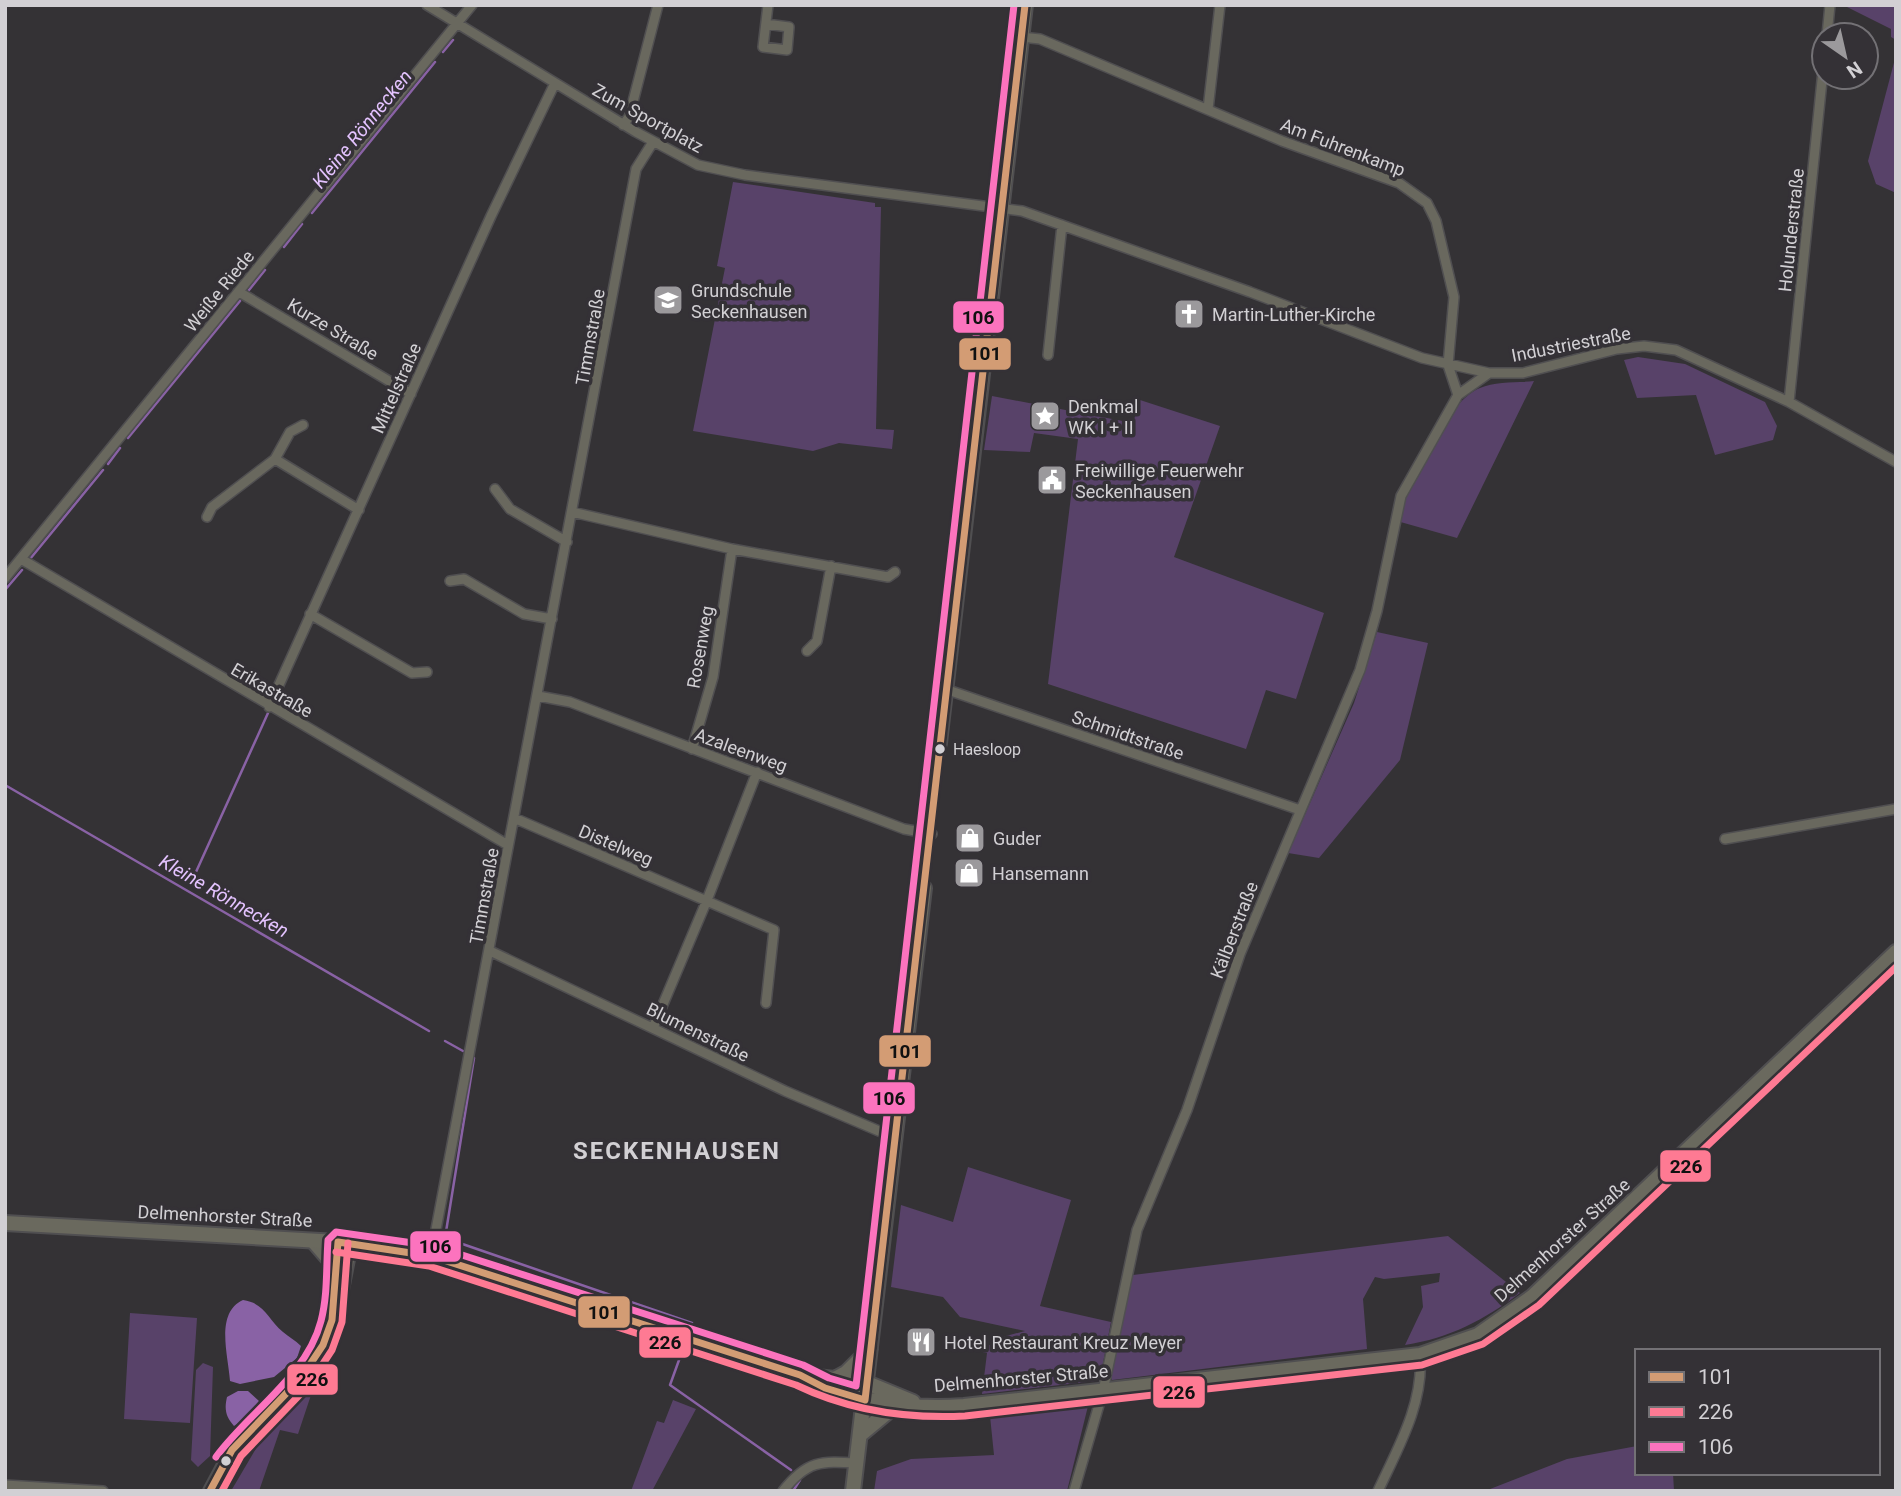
<svg xmlns="http://www.w3.org/2000/svg" width="1901" height="1496" viewBox="0 0 1901 1496" font-family="Roboto,sans-serif">
  <rect width="100%" height="100%" fill="#343235"/>
  <path fill="#584269" d="M1843 5H1896V40L1891 37V29Z
    M1896 55V193L1876 184 1868 161Z
    M733 182 875 203V207H881L876 429 894 430 892 449 839 443 813 451 693 431 725 268 717 266Z
    M1638 357 1685 364 1765 402 1777 426 1773 440 1715 455 1696 395 1637 398 1624 360Z
    M1534 381 1457 538 1397 521C1410 486 1445 402 1480 388 1495 381 1518 383 1534 381Z
    M992 396 1133 423 1140 400 1220 426 1174 557 1324 613 1296 699 1266 690 1246 749 1048 684 1078 439 1034 433 1030 452 984 450Z
    M1377 632 1428 643 1400 760 1319 858 1288 853 1354 703Z
    M968 1167 1071 1200 1040 1306 1111 1322 1101 1373 1095 1381 982 1394 987 1353 978 1351 979 1343 990 1345 991 1340 1025 1331 960 1317 943 1297 891 1287 901 1205 953 1222Z
    M1448 1236 1520 1293C1484 1320 1450 1338 1405 1345L1423 1307 1421 1286 1439 1282 1440 1273 1384 1279 1375 1277 1363 1299 1367 1349 1112 1380 1111 1372 1133 1275Z
    M130 1313 197 1318 190 1423 124 1419Z
    M203 1363 213 1367 210 1456 198 1467 191 1460 196 1370Z
    M313 1389 298 1434 280 1430 259 1491H231L261 1440Z
    M673 1400 696 1409 652 1491H631L657 1421 664 1423Z
    M1088 1406 1067 1491H874L877 1471 911 1459 994 1455 990 1416Z
    M1637 1446V1473H1673L1674 1491H1485L1567 1459Z"/>
  <path fill="#8962a5" d="M243 1300C265 1303 268 1320 283 1332 289 1337 295 1340 301 1346L297 1358 274 1377 240 1384 230 1381C228 1354 215 1313 243 1300Z
    M238 1391H248L259 1401 246 1418 234 1426C226 1417 224 1410 227 1397Z"/>
  <g fill="none" stroke-linecap="round" stroke-linejoin="round">
    <path stroke="#8962a5" stroke-width="2.5" d="M443 52 453 40
      M312 213 435 62
      M284 247 302 224
      M249 290 265 270
      M128 438 240 301
      M108 464 120 448
      M30 559 103 470
      M5 590 22 570
      M5 785 429 1031
      M191 883 268 713
      M445 1041 463 1051
      M474 1058 445 1238 692 1323
      M683 1349 670 1385 791 1470
      M793 1491 800 1480"/>
    <g stroke="#504f51" stroke-width="12">
      <path id="minor" d="M427 5 636 132 698 165 745 175 1022 211 1250 292 1422 358 1489 373H1523L1617 349 1644 346 1676 350 1789 402 1896 462
        M766 24 789 27 787 50 763 47 768 5
        M1827 35 1830 5
        M1021 37 1040 39 1282 141 1399 183 1427 203 1436 221 1454 297 1448 365 1458 395 1401 496 1377 611 1360 670 1240 954 1187 1110 1137 1230 1103 1391 1074 1491
        M1208 109 1220 5
        M623 125 629 117 658 5
        M239 292 411 394
        M1048 355 1062 225
        M1458 395 1489 373
        M1789 402 1824 61
        M303 425 290 432 275 459 359 510
        M495 489 510 509 567 542
        M572 512 732 549 888 577 895 572
        M207 517 212 507 275 459
        M21 559 508 845
        M5 578 472 5
        M450 581 464 579 524 614 552 619
        M310 614 412 673 427 672
        M807 651 817 641 831 566
        M945 689 1300 810
        M538 696 570 702 904 829 932 834
        M269 707 491 216 555 83
        M692 749 713 677 732 549
        M514 818 774 930 766 1003
        M1725 839 1896 809
        M490 951 785 1091 893 1137
        M653 1028 707 900 757 772
        M431 1256 636 169 653 142
        M5 1485 103 1491
        M783 1491C807 1460 821 1461 858 1463
        M1378 1491C1398 1448 1424 1403 1420 1355"/>
    </g>
    <g stroke="#504f51" stroke-width="16">
      <path id="tertiary" d="M312 1241 337 1270
        M342 1290 351 1244
        M210 1491 232 1450 301 1378 323 1345 332 1320 338 1242"/>
    </g>
    <g stroke="#504f51" stroke-width="18">
      <path id="primary" d="M921 895 918 878 931 773 939 743 1025 5
        M5 1223 338 1242 431 1256 800 1375C851 1402 907 1410 964 1406L1420 1355 1478 1335 1532 1297 1896 952
        M809 1376 867 1383 913 1402
        M835 1379 846 1373 870 1349
        M861 1434 896 1405
        M853 1491 924 888"/>
    </g>
    <use href="#minor" stroke="#69685e" stroke-width="9"/>
    <use href="#tertiary" stroke="#69685e" stroke-width="12"/>
    <use href="#primary" stroke="#6a695e" stroke-width="14"/>
    <g stroke="#343136" stroke-width="12">
      <path id="bus-1" d="M338 1242 431 1256 800 1375 825 1388 865 1400
        M865 1400 1025 5
        M210 1491 232 1450 301 1378 323 1345 332 1320 338 1242"/>
    </g>
    <g stroke="#343136" stroke-width="12">
      <path id="bus-2" d="M336 1252 429 1266 796 1385C850 1411 905 1419 965 1416L1422 1365 1483 1344 1539 1305 1896 967
        M222 1491 241 1456 309 1385 332 1350 342 1322 348 1243"/>
    </g>
    <g stroke="#343136" stroke-width="12">
      <path id="bus-3" d="M216 1457C248 1413 307 1376 321 1321 328 1294 326 1267 328 1240L336 1232 434 1246 803 1365 829 1378 856 1386 1014 5"/>
    </g>
    <use href="#bus-1" stroke="#d39c74" stroke-width="7"/>
    <use href="#bus-2" stroke="#fe7a93" stroke-width="7"/>
    <use href="#bus-3" stroke="#fc73be" stroke-width="7"/>
  </g>
  <defs>
    <g id="school-square" transform="scale(1.575)"><rect x="-9" y="-9" width="18" height="18" rx="4" fill="#9b999c" stroke="#343136"/><path d="M0-5L7-2L0 1L-7-2ZM-4 1L0 2.5L4 1V4Q0 6-4 4Z" fill="#fff"/></g>
    <g id="church-square" transform="scale(1.575)"><rect x="-9" y="-9" width="18" height="18" rx="4" fill="#9b999c" stroke="#343136"/><path d="M-1.2-6h2.4v3.5h3.3v2.4h-3.3V6h-2.4V-.1h-3.3v-2.4h3.3Z" fill="#fff"/></g>
    <g id="sight-square" transform="scale(1.575)"><rect x="-9" y="-9" width="18" height="18" rx="4" fill="#9b999c" stroke="#343136"/><path d="M0-6L1.8-2.2L6-1.7L2.9 1.2L3.7 5.4L0 3.3L-3.7 5.4L-2.9 1.2L-6-1.7L-1.8-2.2Z" fill="#fff"/></g>
    <g id="civic-square" transform="scale(1.575)"><rect x="-9" y="-9" width="18" height="18" rx="4" fill="#9b999c" stroke="#343136"/><path d="M-.6-6.5H3V-4.5H.6V-3L4-1V1h2V6H-6V1h2V-1L-.6-3ZM-1.2 2.5V6h2.4V2.5Z" fill="#fff"/></g>
    <g id="shop-square" transform="scale(1.575)"><rect x="-9" y="-9" width="18" height="18" rx="4" fill="#9b999c" stroke="#343136"/><path d="M-5-2.5h2.3a2.7 3.5 0 0 1 5.4 0H5L5.5 6h-11ZM-1.5-2.5h3a1.5 2.3 0 0 0-3 0Z" fill="#fff"/></g>
    <g id="restaurant-square" transform="scale(1.575)"><rect x="-9" y="-9" width="18" height="18" rx="4" fill="#9b999c" stroke="#343136"/><path d="M-5-6h1v4h1v-4h1v4h1v-4h1v5L-1.5 .5V6h-2V.5L-5-1ZM5-6V6H3V1.5H1.5Q1.5-4 5-6Z" fill="#fff"/></g>
  </defs>
  <g fill-rule="evenodd">
    <use href="#school-square" x="668" y="300"/>
    <use href="#church-square" x="1189" y="314"/>
    <use href="#sight-square" x="1045" y="416"/>
    <use href="#civic-square" x="1052" y="480"/>
    <use href="#shop-square" x="970" y="838"/>
    <use href="#shop-square" x="969" y="873"/>
    <use href="#restaurant-square" x="921" y="1342"/>
  </g>
  <g fill="#d2d0d4" stroke="#343136" stroke-width="2.5">
    <circle cx="940" cy="749" r="6"/>
    <circle cx="226" cy="1461" r="6"/>
  </g>
  <g text-anchor="middle" dominant-baseline="central" stroke-width="7" stroke-linejoin="round" paint-order="stroke">
    <g font-size="16" fill="#d2d0d4" stroke="#343136" text-anchor="start">
      <text x="953" y="749">Haesloop</text>
    </g>
    <g font-size="18" fill="#d2d0d4" stroke="#343136">
      <text transform="translate(648 118) rotate(29)">Zum Sportplatz</text>
      <text transform="translate(1343 147) rotate(21)">Am Fuhrenkamp</text>
      <text transform="translate(1791 230) rotate(-84)">Holunderstraße</text>
      <text transform="translate(219 291) rotate(-51)">Weiße Riede</text>
      <text transform="translate(333 329) rotate(31)">Kurze Straße</text>
      <text transform="translate(590 337) rotate(-80)">Timmstraße</text>
      <text transform="translate(1571 344) rotate(-11)">Industriestraße</text>
      <text transform="translate(396 388) rotate(-66)">Mittelstraße</text>
      <text transform="translate(700 647) rotate(-80)">Rosenweg</text>
      <text transform="translate(272 690) rotate(30)">Erikastraße</text>
      <text transform="translate(1128 735) rotate(19)">Schmidtstraße</text>
      <text transform="translate(741 750) rotate(20)">Azaleenweg</text>
      <text transform="translate(616 845) rotate(23)">Distelweg</text>
      <text transform="translate(484 896) rotate(-80)">Timmstraße</text>
      <text transform="translate(1234 930) rotate(-69)">Kälberstraße</text>
      <text transform="translate(698 1032) rotate(26)">Blumenstraße</text>
      <text transform="translate(225 1216) rotate(3)">Delmenhorster Straße</text>
      <text transform="translate(1562 1240) rotate(-42)">Delmenhorster Straße</text>
      <text transform="translate(1021 1378) rotate(-5)">Delmenhorster Straße</text>
    </g>
    <g font-size="18" fill="#d2d0d4" stroke="#343136" text-anchor="start">
      <text x="691" y="290">Grundschule<tspan x="691" dy="21">Seckenhausen</tspan></text>
      <text x="1212" y="314">Martin-Luther-Kirche</text>
      <text x="1068" y="406">Denkmal<tspan x="1068" dy="21">WK I + II</tspan></text>
      <text x="1075" y="470">Freiwillige Feuerwehr<tspan x="1075" dy="21">Seckenhausen</tspan></text>
      <text x="993" y="838">Guder</text>
      <text x="992" y="873">Hansemann</text>
      <text x="944" y="1342">Hotel Restaurant Kreuz Meyer</text>
    </g>
    <g font-size="19" font-style="italic" fill="#e4c3ff" stroke="#343136">
      <text transform="translate(362 129) rotate(-51)">Kleine Rönnecken</text>
      <text transform="translate(224 896) rotate(30)">Kleine Rönnecken</text>
    </g>
    <g font-size="24" font-weight="bold" letter-spacing="2" fill="#d2d0d4" stroke="#343136">
      <text x="677" y="1151">SECKENHAUSEN</text>
    </g>
  </g>
  <g stroke="#343136" stroke-width="2.5">
    <rect x="952" y="300" width="53" height="34" rx="7" fill="#fc73be"/>
    <rect x="958" y="337" width="54" height="34" rx="7" fill="#d39c74"/>
    <rect x="878" y="1034" width="54" height="34" rx="7" fill="#d39c74"/>
    <rect x="862" y="1081" width="54" height="34" rx="7" fill="#fc73be"/>
    <rect x="1659" y="1149" width="53" height="34" rx="7" fill="#fe7a93"/>
    <rect x="409" y="1230" width="53" height="33" rx="7" fill="#fc73be"/>
    <rect x="577" y="1295" width="54" height="34" rx="7" fill="#d39c74"/>
    <rect x="638" y="1326" width="54" height="33" rx="7" fill="#fe7a93"/>
    <rect x="286" y="1363" width="53" height="33" rx="7" fill="#fe7a93"/>
    <rect x="1152" y="1375" width="54" height="34" rx="7" fill="#fe7a93"/>
  </g>
  <g font-size="19" text-anchor="middle" font-weight="bold" fill="#111">
    <text x="978" y="324">106</text>
    <text x="985" y="360">101</text>
    <text x="905" y="1058">101</text>
    <text x="889" y="1105">106</text>
    <text x="1686" y="1173">226</text>
    <text x="435" y="1253">106</text>
    <text x="604" y="1319">101</text>
    <text x="665" y="1349">226</text>
    <text x="312" y="1386">226</text>
    <text x="1179" y="1399">226</text>
  </g>
  <rect width="1901" height="1496" fill="none" stroke="#d2d0d4" stroke-width="14"/>
  <rect x="1635" y="1349" width="245" height="126" fill="#343136" stroke="#737175" stroke-width="2"/>
  <rect x="1649" y="1372" width="35" height="10" fill="#d39c74" stroke="#737175" stroke-width="2"/>
  <text x="1698" y="1384" font-size="21" fill="#d2d0d4">101</text>
  <rect x="1649" y="1407" width="35" height="10" fill="#fe7a93" stroke="#737175" stroke-width="2"/>
  <text x="1698" y="1419" font-size="21" fill="#d2d0d4">226</text>
  <rect x="1649" y="1442" width="35" height="10" fill="#fc73be" stroke="#737175" stroke-width="2"/>
  <text x="1698" y="1454" font-size="21" fill="#d2d0d4">106</text>
  <g transform="translate(1845 56) rotate(146)"><circle r="33" fill="#343136" stroke="#737175" stroke-width="2"/>
  <path d="M0-5L12 26L0 18L-12 26Z" fill="#9b999c"/>
  <text y="-10" font-size="19" font-weight="bold" text-anchor="middle" fill="#d2d0d4">N</text>
  </g>
</svg>
